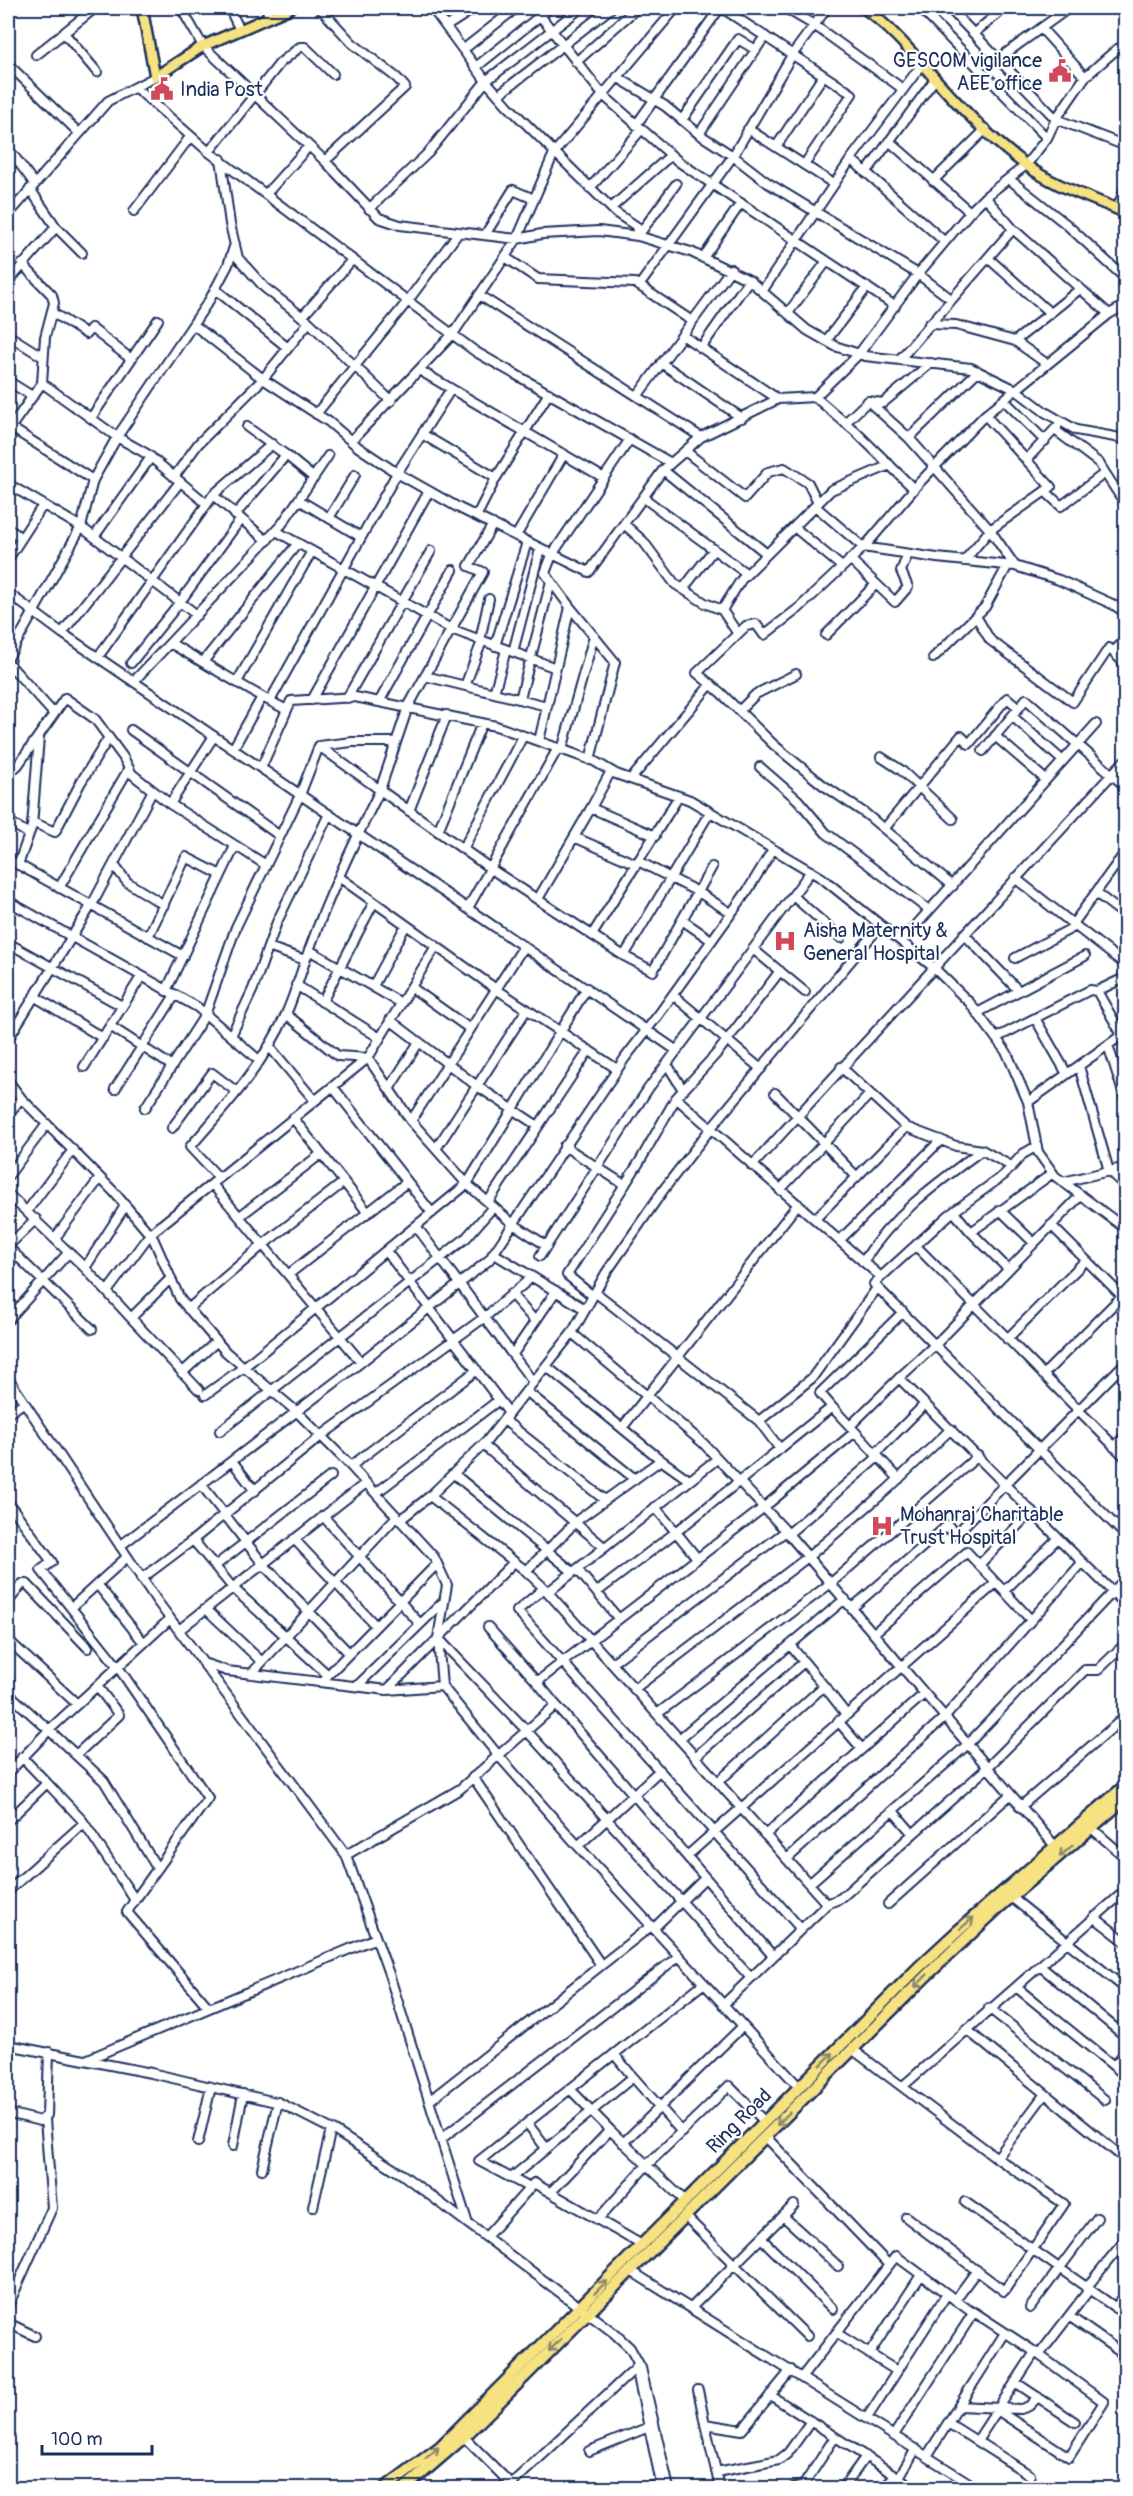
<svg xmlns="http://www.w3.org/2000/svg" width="1133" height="2496" viewBox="0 0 1133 2496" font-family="Pangolin,sans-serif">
  <rect width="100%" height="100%" fill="#fff"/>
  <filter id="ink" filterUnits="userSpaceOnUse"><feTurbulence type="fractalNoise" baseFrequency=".0167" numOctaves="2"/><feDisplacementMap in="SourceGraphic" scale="12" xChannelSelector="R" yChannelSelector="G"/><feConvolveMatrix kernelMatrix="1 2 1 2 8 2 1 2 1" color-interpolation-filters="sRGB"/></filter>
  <g filter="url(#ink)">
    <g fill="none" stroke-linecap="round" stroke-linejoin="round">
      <g stroke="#1b2f5e" stroke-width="12">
        <path id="minor" d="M181 8 203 46 325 161 379 218 400 225 517 239 542 234 599 231 638 236 691 252 749 280 807 330 835 346 865 356 971 368 1016 390 1045 412 1076 430 1126 439
          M229 8 239 28
          M266 8 269 15
          M320 8 352 43 397 78 405 87 325 161
          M432 8 486 81 508 106 616 213 636 226 638 236
          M534 8 603 95 679 162 827 261
          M722 8 852 94 804 165
          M785 8 814 25 903 89
          M920 8 1047 138
          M949 8 998 59
          M1069 8 998 59 1056 119 1126 146
          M447 26 475 8
          M1041 28 1085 77
          M64 33 97 72
          M974 33 1005 8
          M464 49 516 8
          M36 55 95 8
          M576 62 637 8
          M8 64 79 133
          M476 67 550 8
          M617 77 665 106 699 134 733 156 768 183 918 274 951 299
          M136 88 209 152 476 352 671 463
          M498 95 611 8
          M682 120 738 39 756 50
          M636 125 720 8
          M748 129 834 184
          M699 134 765 36
          M889 141 970 212
          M776 147 823 76
          M8 148 34 183
          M209 152 280 63 300 47H305L333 74
          M221 159 230 224 238 258 265 288 309 322 391 401
          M851 159 944 241
          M866 173 935 79
          M1009 179 1066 224 1126 279
          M933 181 986 129
          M590 188 642 129
          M266 194 309 146
          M985 197 1013 229 1109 314
          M611 208 671 155
          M369 209 428 153 486 81 581 8
          M1117 209 1126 186
          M134 211 190 137
          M8 215 108 101 155 77
          M56 227 82 253
          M485 235 513 190 534 199
          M638 236 676 184
          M505 257 538 279 635 283 692 321
          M703 258 741 203
          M988 258 1050 313
          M8 282 56 227 30 189
          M639 286 733 156 792 55 827 8
          M215 289 288 348
          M763 290 851 159 923 63
          M479 295 701 437
          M53 313 86 334 91 328 131 359
          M788 313 827 261 895 306
          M302 317 352 260
          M929 324 956 325 1015 341
          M194 325 263 379 329 422 358 447 397 473 459 508 589 572 663 470 701 437 778 399 815 397 858 355 918 274 970 212 985 197 1026 165 1047 138 1056 119 1085 77 1117 49 1126 46
          M8 335 43 357
          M682 335 778 399
          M826 341 867 287
          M701 348 749 280
          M899 360 1013 229
          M661 363 742 418
          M1047 364 1015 341 1080 289
          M419 370 604 478
          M978 371 909 438 990 530 1015 566 1059 580 1112 604 1126 613
          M8 381 32 396
          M42 383 117 437 147 454 207 504 213 495 267 541
          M638 395 731 269
          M815 397 856 432 914 489
          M1004 400 1045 441
          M868 401 909 438
          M316 414 407 302 459 232
          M91 418 158 320
          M845 423 868 401 883 403 931 363
          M10 427 93 480
          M1055 430 1099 463 1105 473
          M8 431 42 383 45 337 54 303 52 295 22 264
          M422 434 496 478
          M351 441 453 334 517 239 554 153 676 8
          M685 451 745 498 768 472 784 468 808 483 818 503
          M286 455 314 478
          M1027 459 1057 427
          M663 470 767 554
          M174 477 198 444 263 379 309 322
          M8 484 81 527 197 615
          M1045 491 1061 506 1105 473 1122 499 1126 495
          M213 495 272 444
          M644 498 747 574
          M299 500 361 537
          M815 506 863 547 937 558 1015 566
          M235 515 286 455 247 427
          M477 515 496 478 549 393
          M329 518 355 475
          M493 524 469 566 483 572 408 707 380 790 491 869 624 956 710 812
          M624 524 643 541 675 584 705 603 722 610
          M794 527 842 567
          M8 528 21 538
          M276 531 451 629 556 668
          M516 536 564 454
          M94 537 151 457
          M8 559 43 505
          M850 559 895 602 908 587 901 571 908 554
          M964 561 990 530 1051 487 985 415
          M683 589 714 549
          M8 593 62 633 676 1050
          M570 607 615 662 590 760
          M976 616 990 640 1073 702 1109 648 1126 665
          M62 633 180 482
          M738 634 722 610 741 580 831 490 890 465
          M826 635 876 584
          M480 640 489 599
          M170 643 262 697
          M495 646 527 542
          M513 652 540 549
          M1113 652 1126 639
          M98 657 207 504
          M8 658 81 527 93 480 117 437 210 299 228 265 235 244
          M933 658 985 607 1008 565
          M203 662 298 543
          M8 663 54 714 18 765 8 774
          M131 663 180 602 240 520
          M425 676 547 706
          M134 681 282 524 328 456
          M237 682 312 551
          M465 686 482 641
          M494 693 506 650
          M347 698 431 551
          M520 699 551 581
          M312 700 429 491
          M270 701 397 473 451 389
          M379 702 453 570
          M740 710 756 694 796 674
          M54 714 65 698 95 719 123 757 132 774 170 804
          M1012 716 1063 761
          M131 730 280 836
          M214 736 170 804 266 865
          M995 736 1046 780
          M539 741 570 607 545 573 552 555 630 439
          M233 749 262 697 287 710
          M562 750 594 636
          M983 751 1026 699 1126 787
          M881 757 901 770 953 819
          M760 767 798 800 826 833 929 910
          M261 768 291 701 355 697 496 726 594 761 616 774 690 800 822 878 933 967 970 1003 1007 1053 1028 1102 1038 1152 1055 1176 1126 1229
          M611 771 591 808 655 836
          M631 779 711 684
          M409 811 447 715
          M8 821 29 834
          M32 822 55 832 81 782 108 739
          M884 829 961 736 969 744 1007 698 1019 708
          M438 831 482 723
          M574 837 636 864
          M463 849 523 736
          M8 859 183 956
          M638 861 698 892 731 913
          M1117 863 1126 870
          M18 865 32 826 39 737
          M114 865 127 882 164 905
          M339 877 496 989 617 1069
          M1015 878 1073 924 1126 851
          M953 886 866 814 823 785 774 745 721 693 697 673 746 626 756 624 764 635 799 608 867 544 919 483 985 415 1109 314 1126 305
          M59 888 128 770
          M1096 893 1126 916
          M793 896 841 938
          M538 899 591 808
          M8 901 197 1007 259 1060
          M468 908 558 748
          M682 920 711 940
          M1073 924 1126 965
          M880 926 711 1128 664 1189 606 1273 572 1333 703 1443 784 1529 1055 1846
          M964 934 1019 991
          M592 935 679 796
          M148 937 186 857 221 875
          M902 941 1096 724
          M8 943 122 1006
          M524 946 411 1121 467 1184 512 1223 547 1246
          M268 947 305 960
          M309 950 401 1003
          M624 956 653 971 712 867
          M1015 958 1076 926
          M296 985 380 1038
          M373 986 406 925
          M411 987 470 1029
          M166 991 235 846
          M805 992 753 949 811 871
          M673 995 761 1069
          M34 996 103 1038
          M322 1002 374 902
          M977 1013 1085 956
          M286 1014 338 1056 368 1058 411 1121
          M8 1017 16 1025
          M1035 1018 1067 1074
          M390 1020 477 1086 538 1126
          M110 1026 172 1066
          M231 1036 253 989 277 922 329 814
          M996 1038 1090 990 1097 991
          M8 1039 94 901 152 792
          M1108 1045 1126 1102
          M269 1046 315 1101
          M667 1064 683 1090
          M1079 1066 1109 1171 1126 1187
          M84 1067 141 977
          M841 1067 906 1127 956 1146 982 1150 1011 1166
          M8 1081 21 1098 114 1192 153 1238 180 1299 226 1352 297 1412 346 1461 434 1557 447 1585 438 1638 442 1686 498 1755 578 1846 799 2087
          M333 1087 432 1213
          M115 1089 175 995
          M389 1089 419 1042
          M775 1093 857 1177
          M676 1098 881 1277 874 1284 1126 1536
          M1028 1102 1122 1035 1097 991 1126 977
          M145 1108 205 1015 236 927 300 795 319 746 352 742H396
          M8 1115 21 1098
          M172 1128 212 1073 237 1092
          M564 1146 625 1185
          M436 1149 527 1009
          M752 1166 1126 759
          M8 1176 47 1124
          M219 1178 190 1147C226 1106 264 1064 286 1014 296 992 302 967 311 945 330 892 355 840 380 790L319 746
          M344 1182 368 1213
          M1063 1182 1126 1167
          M212 1184 361 1362
          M780 1190 870 1094
          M8 1194 85 1268 125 1206
          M488 1202 589 1050
          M1000 1210 1034 1243
          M27 1211 73 1150
          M954 1212 971 1232
          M240 1216 321 1154
          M815 1219 906 1127
          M1051 1225 1124 1298
          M416 1226 533 1382
          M55 1238 100 1178
          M840 1240 941 1140
          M8 1246 36 1219
          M916 1246 1126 1458
          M8 1247 92 1329
          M386 1251 509 1413
          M493 1253 585 1309
          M540 1256 648 1089 753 949
          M863 1262C893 1214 937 1183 982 1150
          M85 1268 131 1318 171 1278
          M1008 1269 971 1232 1053 1173
          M289 1274 407 1182
          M881 1277 949 1215 1004 1175 1023 1154 1037 1146
          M107 1292 150 1234 368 1058 436 946
          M595 1292 759 1421 780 1449
          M511 1294 535 1321
          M593 1296 567 1275 640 1161 676 1098 718 1052 780 971
          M188 1309 264 1244 344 1182 293 1118
          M131 1318 199 1390
          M8 1320 69 1252
          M1007 1339 1086 1260
          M513 1354 556 1291
          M546 1366 661 1460
          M182 1373 217 1341
          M1043 1375 1122 1296
          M8 1378 157 1601 346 1855 389 1974 468 2224
          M526 1391 635 1479
          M205 1395 244 1367 467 1184 587 988
          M832 1407 899 1479
          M8 1414 23 1403
          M504 1420 605 1500
          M759 1421 812 1378 877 1288
          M850 1426 899 1378
          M622 1428 798 1204
          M220 1431 466 1238 493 1207
          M483 1445 604 1547
          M1114 1447 1126 1435
          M875 1454 925 1404
          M232 1461 255 1491
          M351 1466 477 1370
          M454 1474 573 1572
          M201 1484 263 1564 349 1653
          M376 1493 499 1400
          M430 1496 486 1442 572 1333
          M8 1502 52 1562 41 1570 118 1667 208 1798 135 1900
          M323 1516 420 1624
          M400 1520 430 1496 526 1571 544 1588 827 1904 723 2005
          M788 1534 878 1457
          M1058 1538 899 1378 935 1345 1081 1195
          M294 1539 376 1626
          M193 1540 321 1436 485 1317 532 1277
          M120 1546 346 1374 489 1260 625 1058 659 1014 748 890 773 849
          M697 1558 676 1532 832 1407 820 1393 903 1312
          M979 1565 1032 1511
          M215 1566 331 1476
          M577 1569 618 1618
          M526 1571 579 1519 661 1460 689 1480
          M141 1579 193 1540 233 1588 328 1675
          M97 1584 144 1643
          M544 1588 517 1611 801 1929
          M1004 1591 1031 1620
          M548 1592 717 1459
          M597 1592 676 1532 655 1507
          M8 1602 22 1584H27L88 1648
          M71 1608 127 1557
          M852 1608 948 1525 955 1535 1126 1362
          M206 1609 262 1662
          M488 1627 537 1682
          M179 1630 366 1483
          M874 1633 967 1552 996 1583
          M438 1638 526 1730 751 1978
          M8 1640 77 1704
          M612 1663 786 1531
          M206 1664 227 1671 387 1690 442 1686
          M251 1674 397 1516
          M326 1677 437 1564
          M357 1686 442 1603
          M824 1686 790 1645 845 1599
          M634 1689 808 1557 888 1489 951 1429
          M387 1690 513 1563
          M8 1693 49 1730 170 1619
          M556 1705 773 1956
          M657 1714 831 1583 978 1456
          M838 1721 862 1749
          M679 1739 790 1645
          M76 1755 119 1715 97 1686
          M695 1757 804 1662
          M8 1773 49 1730 104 1781 157 1868
          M473 1777 601 1965
          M718 1782 824 1686 846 1714
          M47 1783 82 1820 135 1900 127 1912 209 2008
          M1020 1807 1126 1716
          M893 1811 913 1834
          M8 1821 47 1783 22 1757
          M1088 1825 1126 1858
          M765 1835 924 1694
          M578 1846 660 1770
          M346 1855 460 1789 556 1705 537 1682 763 1508 855 1432
          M687 1856 996 1583 1004 1591 1058 1538 1126 1605
          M787 1859 944 1718 1082 1563
          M809 1884 967 1745 1126 1578
          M1126 1890 1016 1987 1126 2076
          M8 1891 84 1823
          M1011 1897 1126 1989
          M827 1904 841 1898 987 1768 1085 1670H1098L1126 1643
          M888 1904 1010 1795
          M1094 1917 1126 1942
          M654 1928 705 1878
          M1040 1966 1126 2037
          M989 2008 1105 2100
          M966 2029 1126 2160
          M8 2045 151 2073 280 2103 335 2131 403 2175 614 2333 630 2348 641 2368 669 2488
          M852 2049 997 2158 1064 2204 1004 2291 906 2217
          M88 2059 376 1938
          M1114 2066 1126 2051
          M633 2077 682 2132
          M903 2086 1016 1987
          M570 2089 610 2130
          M429 2101 651 1926
          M8 2113 40 2121 47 2115 49 2052
          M527 2123 546 2148
          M765 2136 889 2265
          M441 2139 679 1956
          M198 2142 211 2087
          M623 2143 743 2026
          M233 2146 243 2094
          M997 2158 1044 2095
          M262 2169 278 2102
          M511 2178 633 2077 614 2054
          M530 2188 479 2161 704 1983
          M551 2192 610 2130 685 2201
          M965 2202 1126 2315
          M313 2207 331 2129
          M685 2216 807 2336
          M783 2216 838 2266
          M598 2219 647 2165 729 2086 764 2121
          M486 2237 534 2183 642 2245
          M761 2238 833 2309
          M631 2271 977 2488
          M1086 2288 1126 2239
          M955 2300 977 2270
          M8 2306 52 2208 45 2119
          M691 2308 794 2205
          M1030 2308 1097 2218
          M1115 2308 1126 2294
          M1069 2316 1126 2356
          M8 2323 35 2336
          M836 2333 897 2371
          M869 2354 921 2275
          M1039 2355 1089 2290
          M636 2367 662 2488
          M802 2377 896 2256 973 2313
          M1015 2382 1075 2422
          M698 2390 705 2424 742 2430 791 2370
          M770 2395 915 2488
          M959 2406 1021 2409 1029 2406 1038 2397
          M867 2418 947 2294
          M948 2423 1030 2475
          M705 2424 720 2488
          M894 2435 974 2312 1035 2352 1104 2402 1069 2457 997 2410
          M464 2437 514 2487
          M977 2441 1035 2352
          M589 2451 649 2427
          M927 2456 1005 2333
          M716 2472 779 2460 788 2453 811 2421
          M899 2477 916 2449
          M507 2488 630 2373 641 2368
          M647 2488 660 2483
          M793 2488 803 2486 835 2437
          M843 2488 866 2456
          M883 2488 896 2476"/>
      </g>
      <g stroke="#1b2f5e" stroke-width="14">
        <path id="major" d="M142 8 155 77 203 46 290 8
          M864 8C893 29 914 55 938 82 964 111 994 142 1026 165 1055 187 1093 198 1126 213"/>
      </g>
      <g stroke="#1b2f5e" stroke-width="15">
        <path id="highway" d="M385 2488 440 2447 919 1967 959 1930 1126 1785
          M405 2488 464 2437 927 1975 997 1909 1126 1798"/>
      </g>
      <use href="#minor" stroke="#fff" stroke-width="8"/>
      <use href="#major" stroke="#f6e281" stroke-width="9"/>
      <use href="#highway" stroke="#f6e281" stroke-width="10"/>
    </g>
    <defs><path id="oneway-shaft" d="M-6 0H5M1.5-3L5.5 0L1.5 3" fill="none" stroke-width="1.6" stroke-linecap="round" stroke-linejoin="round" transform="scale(1.5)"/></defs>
    <g stroke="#888870">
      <use href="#oneway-shaft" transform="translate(1066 1851) rotate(139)"/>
      <use href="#oneway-shaft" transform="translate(967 1923) rotate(-41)"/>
      <use href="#oneway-shaft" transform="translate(921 1981) rotate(135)"/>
      <use href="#oneway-shaft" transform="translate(827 2059) rotate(-45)"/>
      <use href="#oneway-shaft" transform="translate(783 2119) rotate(135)"/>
      <use href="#oneway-shaft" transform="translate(601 2287) rotate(-45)"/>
      <use href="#oneway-shaft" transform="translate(555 2345) rotate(135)"/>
      <use href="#oneway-shaft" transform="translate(432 2453) rotate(-41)"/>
    </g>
  </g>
  <defs>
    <g id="civic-bare" transform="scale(1.8)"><path d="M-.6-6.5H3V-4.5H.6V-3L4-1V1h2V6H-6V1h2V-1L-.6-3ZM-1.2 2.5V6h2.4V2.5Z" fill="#d1495b" stroke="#fff" stroke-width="2.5" paint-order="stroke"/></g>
    <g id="hospital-bare" transform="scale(1.8)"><path d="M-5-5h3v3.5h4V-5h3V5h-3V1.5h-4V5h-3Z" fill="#d1495b" stroke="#fff" stroke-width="2.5" paint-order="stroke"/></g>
  </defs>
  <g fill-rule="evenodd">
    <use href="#civic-bare" x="1060" y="71"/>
    <use href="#civic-bare" x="162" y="89"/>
    <use href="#hospital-bare" x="785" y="941"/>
    <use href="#hospital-bare" x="882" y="1526"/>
  </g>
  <g text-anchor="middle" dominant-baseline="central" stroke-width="4.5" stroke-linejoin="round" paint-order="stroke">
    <g font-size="20" fill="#1b2f5e" stroke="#fff" text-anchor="start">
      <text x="1042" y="60" text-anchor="end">GESCOM vigilance<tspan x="1042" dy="23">AEE office</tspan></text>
      <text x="180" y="89">India Post</text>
      <text x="803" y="930">Aisha Maternity &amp;<tspan x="803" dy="23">General Hospital</tspan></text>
      <text x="900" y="1514">Mohanraj Charitable<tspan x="900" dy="23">Trust Hospital</tspan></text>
    </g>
    <g font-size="20" fill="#1b2f5e" stroke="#fff">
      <text transform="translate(739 2121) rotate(-45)">Ring Road</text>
    </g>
  </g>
  <rect width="1133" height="2496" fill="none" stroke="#fff" stroke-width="30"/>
  <rect x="15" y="15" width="1103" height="2466" fill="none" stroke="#1b2f5e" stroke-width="2" filter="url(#ink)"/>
  <path d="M42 2445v9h110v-9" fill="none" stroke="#1b2f5e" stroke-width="3"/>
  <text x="51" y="2445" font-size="18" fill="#1b2f5e" stroke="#ffffff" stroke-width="4.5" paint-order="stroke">100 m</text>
</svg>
